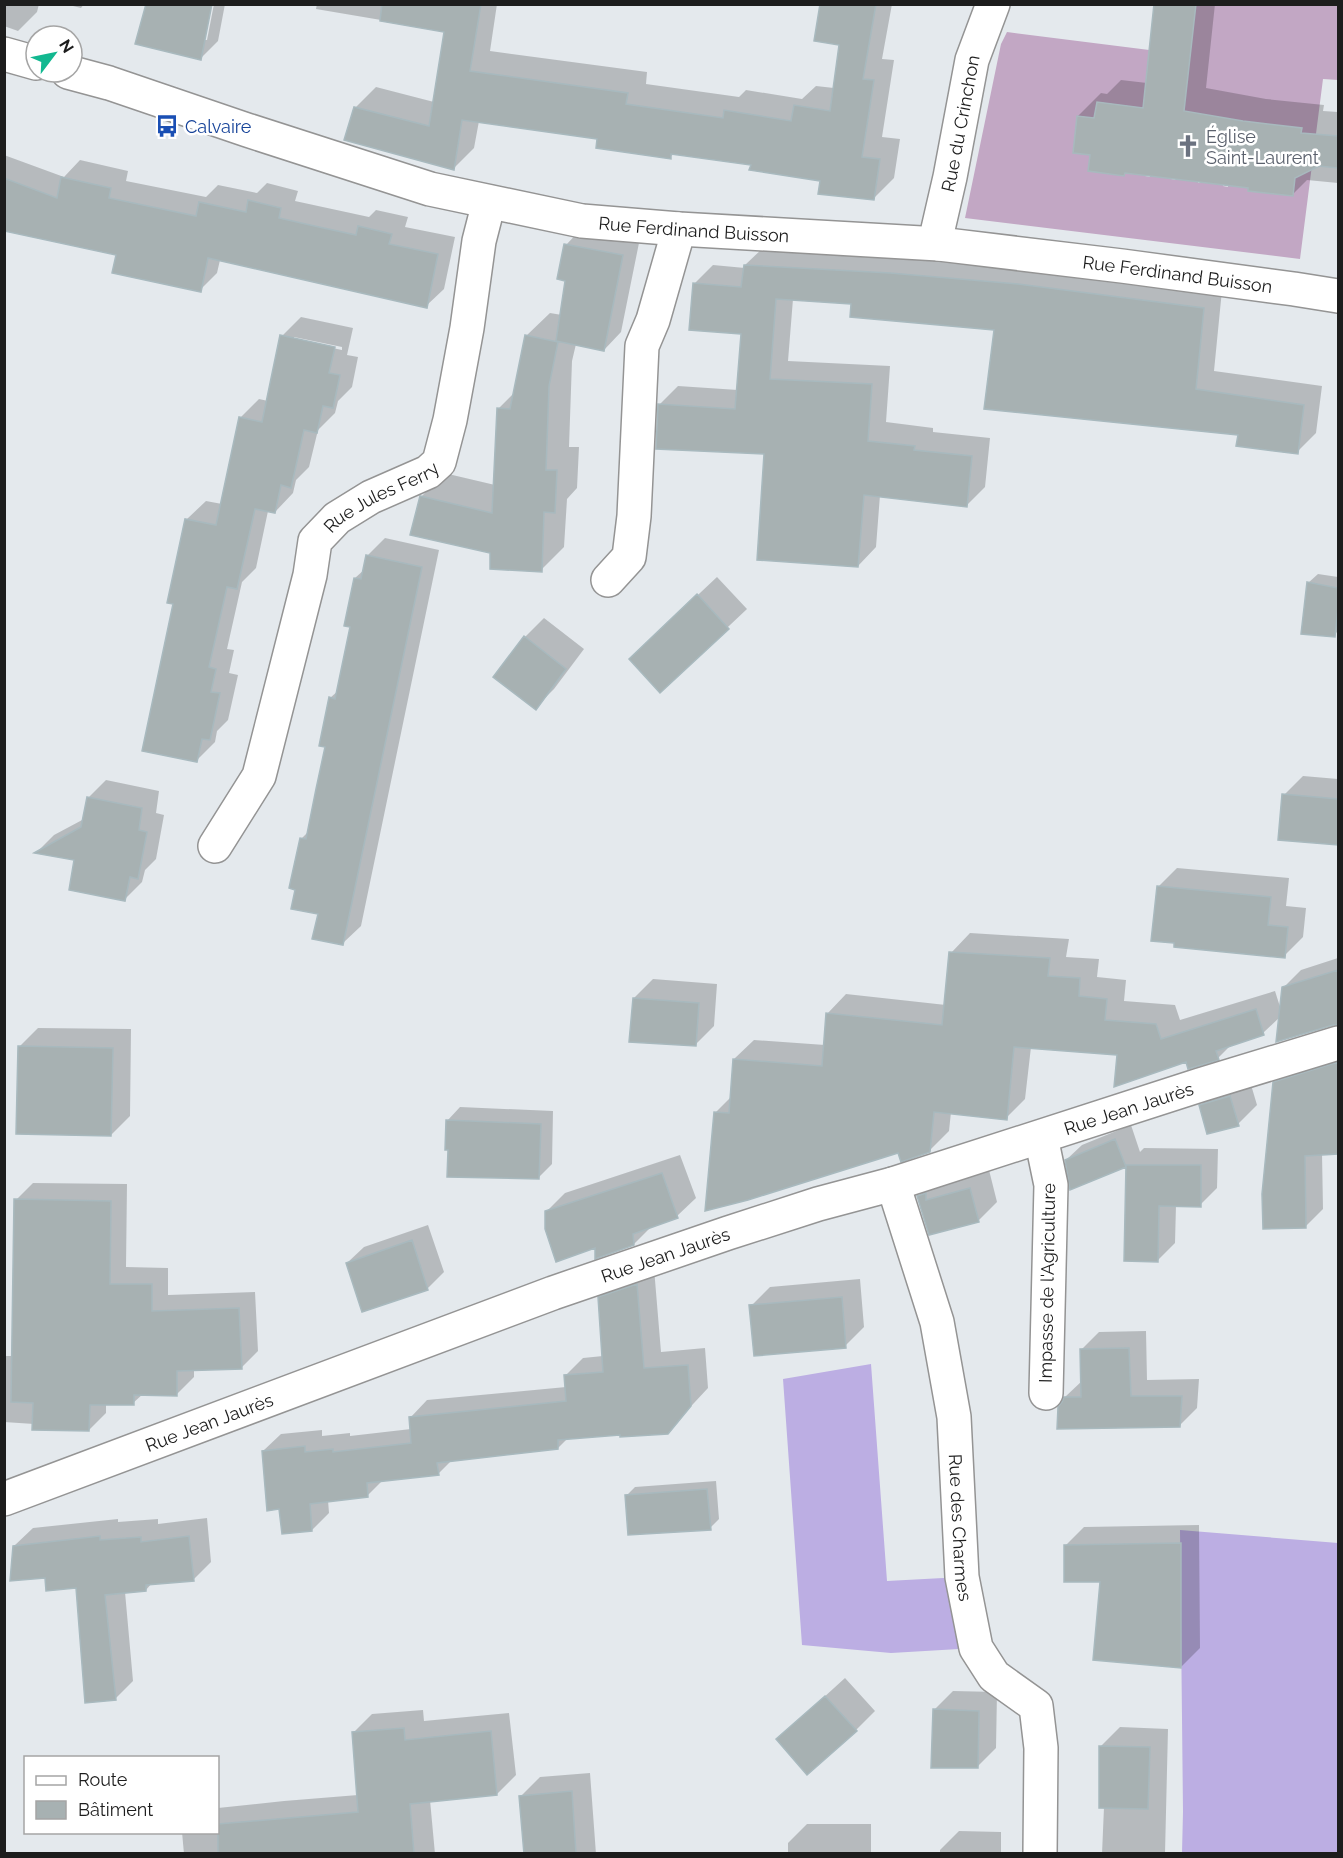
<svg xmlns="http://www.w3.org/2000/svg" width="1343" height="1858" viewBox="0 0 1343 1858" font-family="Raleway,sans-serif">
  <rect width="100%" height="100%" fill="#e4e9ed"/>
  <path fill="#bcaee3" d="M871 1364 887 1581 962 1577 976 1648 891 1653 802 1645 783 1379Z
    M1180 1530 1338 1543V1853H1182L1183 1812Z"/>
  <path fill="#c2a7c4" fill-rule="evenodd" d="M1196 5H1338V80L1323 79 1300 259 965 218 1001 44 1007 32 1189 55ZM1097 102 1230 119 1255 127 1256 123 1301 128 1300 142 1306 150 1303 174 1295 178 1292 196 1248 191 1249 184 1228 182V187L1223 186 1222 181 1203 179V183H1198V179L1176 175V180L1171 179V174L1150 172V177L1145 176V171L1125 169 1124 176 1089 171 1090 155 1073 153 1077 116 1094 118Z"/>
  <path fill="#0003" fill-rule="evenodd" d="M4 4H39L37 12 18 31 4 26Z
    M65 4H84L81 8Z
    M214 4H225L218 41 201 58 204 40H207Z
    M317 4H497L490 51 647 72 646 84 739 97 746 90 802 99 816 86 834 88 840 44 822 4H892L882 59 894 60 882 137 900 139 894 178 873 199 821 180 752 164 675 153 670 157 599 138 479 121 474 148 454 168 355 108 376 87 434 102 446 31 316 9Z
    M1155 4H1215L1206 88 1266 99 1324 105 1323 111 1338 112V183L1307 180 1292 195 1092 154 1078 116 1101 93 1107 94 1121 80 1147 83Z
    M4 155 64 177 80 160 128 171 126 181 206 197 218 185 257 193 267 183 298 191 295 201 369 217 376 210 408 217 405 227 455 237 444 289 426 306 220 260 217 273 200 290 118 254 4 228Z
    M583 227 640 238 621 332 604 350 576 344 572 361 569 447H579L577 488 567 499 564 547 541 570 492 551 421 497 444 473 495 485 498 409 515 392 526 336 550 313 562 315 567 280 566 245Z
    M764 247 910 255 1222 290 1214 371 1322 386 1316 433 1297 452 1240 434 995 329 852 303 793 299 788 361 890 366 886 422 933 428V432L990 438 985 487 966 506 880 495 876 547 858 566 765 453 660 404 678 386 738 390 742 332 694 284 713 265 745 268V265Z
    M301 317 353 328 347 355 358 357 352 387 338 401 335 413 318 430 309 467 296 480 293 493 275 512 268 511 256 568 242 582 227 649 234 650 229 673 238 675 228 720 217 731 215 742 196 761 174 603 187 519 206 501 222 504 240 418 259 399 268 401 282 336ZM294 337 342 347V350L294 340Z
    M385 538 439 550 361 926 343 943 320 913 302 838 309 831 327 745 330 698 339 690 352 626 355 578 365 569 367 556Z
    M1318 574 1338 577V631L1334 635 1308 583Z
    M717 577 747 609 660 691 650 640Z
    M544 618 584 649 554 689 535 708 525 637Z
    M1303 776 1338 779V844L1280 839 1284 795Z
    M106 780 159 791 156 813 164 815 156 859 145 870 142 882 125 899 76 859 37 852 54 835 84 819 88 798Z
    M1177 868 1289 878 1286 906 1306 908 1303 937 1284 956 1158 887Z
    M970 933 1069 939 1066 957 1099 959 1097 977 1126 980 1124 1001 1175 1005 1180 1020 1275 991 1281 1010 1283 988 1301 970 1338 958V1023L1281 1016 1263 1033 1232 1044 1218 1058 1187 1060 1031 1047 1025 1099 1006 1118 951 1112 949 1131 929 1151H899L715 1113 732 1096 734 1059 754 1040 825 1045 827 1014 846 994 946 1005 951 953Z
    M653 979 717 984 714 1026 695 1045 634 998Z
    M38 1028 131 1029 130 1116 111 1135 19 1047Z
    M1338 1051V1152L1322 1153 1323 1209 1305 1227 1274 1083 1292 1065Z
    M1249 1078 1257 1105 1238 1124 1200 1106 1219 1087Z
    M460 1107 553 1111 552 1164 539 1177 447 1121Z
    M1131 1125 1140 1152 1144 1148 1218 1149 1217 1188 1200 1205H1176L1175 1243 1158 1260 1127 1165 1071 1188 1066 1160 1082 1145Z
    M680 1155 696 1198 677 1216 652 1226 634 1244 596 1246 547 1211 565 1193Z
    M989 1170 997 1202 978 1221 930 1233 918 1197 937 1178Z
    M33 1183 127 1184 126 1267 168 1268V1295L255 1292 258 1351 241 1368 194 1369V1377L177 1394H143L133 1403 106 1404V1413L89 1430 34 1424 4 1422V1356H11L13 1345 16 1200Z
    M428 1225 444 1272 427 1289 347 1263 364 1247Z
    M654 1268 661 1352 705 1348 708 1388 667 1432 621 1433 568 1438 558 1448 452 1460 439 1473 384 1479 367 1496 328 1500 329 1513 312 1530 281 1507 263 1451 281 1434 322 1430V1436L350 1433V1436L411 1429 410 1418 427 1400 566 1387V1375L583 1358 603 1356 599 1298 617 1281Z
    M860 1279 864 1327 845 1346 751 1306 770 1287Z
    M1146 1331 1147 1380 1199 1379 1197 1408 1179 1426 1065 1397 1083 1380 1082 1349 1099 1332Z
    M716 1481 719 1519 710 1528 626 1496 635 1487Z
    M207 1518 211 1562 193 1580 152 1583 146 1590 125 1592 133 1681 115 1699 78 1586 46 1576 14 1546 33 1528 118 1519V1522L158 1519V1524Z
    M1199 1525 1200 1648 1181 1667 1102 1581 1065 1546 1084 1527Z
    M845 1678 875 1711 856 1730 778 1739Z
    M953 1691 997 1692 996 1748 977 1767 934 1710Z
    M423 1710 424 1721 509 1713 516 1775 497 1794 430 1800 435 1854H184L182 1832H218V1808L284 1801 358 1795 353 1733 372 1714Z
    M1120 1727 1168 1729 1165 1854H1102L1104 1807 1101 1746Z
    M590 1773 596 1854H526L521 1796 540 1777Z
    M807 1824H871V1854H788V1843Z
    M959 1831 1001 1832V1854H940V1850Z"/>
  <path fill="#a7b1b2" stroke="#a8b9be" stroke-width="1.5" d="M146 4H212L201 60 135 44Z
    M382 4H481L470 71 628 93 626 104 723 118 724 110 791 121 794 105 830 111 839 45 814 41 820 4H876L863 79 874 80 862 157 880 159 874 200 818 194 820 181 749 170 751 165 671 154V159L596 148 597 139 462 120 454 170 344 140 354 107 429 126 444 32 380 21Z
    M1154 4H1196L1184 111 1243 121 1302 128 1301 133 1338 136V168L1319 166 1295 178 1293 196 1248 191V188L1125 173 1124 176 1088 171 1090 155 1073 153 1077 116 1094 118 1097 102 1143 108Z
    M61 177 111 188 109 198 196 216 199 202 246 212 248 200 281 208 279 218 319 227 356 235 358 226 392 234 389 244 438 254 427 308 208 258 201 292 112 273 116 255 4 231V178L57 198Z
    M564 244 623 255 604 351 556 341 565 281 557 279Z
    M744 265 890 273 1018 284 1204 308 1196 389 1304 405 1298 454 1236 446 1238 435 984 409 994 330 850 317 851 304 776 299 770 379 872 384 868 441 915 446 914 450 972 456 967 507 864 495 858 567 757 560 764 454 656 449 658 404 735 409 741 334 689 330 693 283 741 287Z
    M280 335 335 347 329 373 340 375 333 408 323 406 317 433 304 430 291 488 281 485 275 513 255 509 237 589 227 587 209 667 216 669 211 692 220 693 210 740 202 739 197 762 142 751 173 604 167 603 185 519 216 525 239 417 262 422Z
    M525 335 558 342 549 386 546 470H557L555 513 544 512 542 572 490 569V553L410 535 420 496 492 513 497 408 510 409Z
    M366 555 422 567 343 945 312 939 318 914 291 909 295 890 289 888 300 838 306 839 316 789 325 747 319 746 329 697 335 699 350 627 344 626 354 578 361 579Z
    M1307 582 1338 588V608L1335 637 1301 634Z
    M697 594 729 629 660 693 629 659Z
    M524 636 566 669 536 710 493 677Z
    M1282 794 1338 799V845L1278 840Z
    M87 797 142 808 139 830 147 832 138 879 130 877 125 901 69 890 74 860 34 853 81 827Z
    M1157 886 1271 897 1268 925 1288 927 1285 958 1174 947V943L1151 941Z
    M949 952 1050 958 1048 976 1080 978 1079 996 1107 999 1105 1020 1156 1024 1161 1039 1256 1009 1264 1035 1216 1051 1219 1060 1188 1069 1186 1062 1114 1087 1117 1055 1014 1047 1007 1120 934 1112 930 1152 901 1162 898 1153 748 1200 705 1211 714 1112 729 1113 733 1059 822 1066 826 1013 942 1025Z
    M1338 970V1025H1333L1276 1042 1282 987Z
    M633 998 699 1003 696 1046 629 1042Z
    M18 1046 113 1048 111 1136 16 1134Z
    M1338 1062V1154L1305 1156 1306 1228 1263 1229 1262 1194 1273 1082Z
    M1230 1096 1239 1126 1207 1134 1199 1105Z
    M446 1120 541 1124 539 1179 447 1177 448 1150H445Z
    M1115 1139 1126 1167 1070 1190 1065 1160Z
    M1126 1165H1201V1207L1159 1206 1158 1262 1124 1261Z
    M662 1173 678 1218 633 1234 634 1245 595 1259V1248L556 1262 545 1229V1211Z
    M970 1188 979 1222 929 1235 917 1196 926 1193V1200Z
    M14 1199 111 1201 110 1284H152V1311L239 1308 242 1369 177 1371V1396L134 1395V1405H90L89 1431 32 1430 33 1403 11 1402Z
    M412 1240 428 1290 362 1312 346 1263Z
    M637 1284 644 1368 688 1365 691 1406 668 1434 620 1437V1435L558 1440V1449L437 1463 439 1475 367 1483 368 1497 310 1504 312 1531 282 1534 279 1509 267 1511 262 1451 305 1446V1452L333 1449V1452L411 1443 409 1417 566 1401 564 1375 603 1372 598 1297Z
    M842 1297 846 1348 754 1356 749 1305Z
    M1129 1348 1131 1396H1182L1180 1427 1057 1429 1058 1407 1062 1402 1064 1397H1081L1080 1349Z
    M707 1489 711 1530 628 1535 625 1495Z
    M100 1536V1540L141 1537V1542L189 1536 194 1581 146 1585V1591L105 1595 116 1700 85 1703 76 1588 46 1591 45 1578 10 1581 13 1546Z
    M1181 1543V1668L1093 1660 1100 1582H1064V1545Z
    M825 1696 857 1731 807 1775 776 1739Z
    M933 1709 979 1711 978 1768H931Z
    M404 1728 405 1740 491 1731 497 1795 410 1804 414 1854H218V1824L358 1812 352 1732Z
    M1099 1746 1150 1747 1148 1809 1099 1808Z
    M572 1791 576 1854H524L519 1796Z"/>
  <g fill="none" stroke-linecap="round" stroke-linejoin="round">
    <g stroke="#949494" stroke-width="36">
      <g id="minor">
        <path d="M4 54 36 63"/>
        <path id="s1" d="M68 72 109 83 247 130 430 189 582 221 679 229 939 244 1122 266 1294 289 1338 296"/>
        <path id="s2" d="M939 244 938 229 950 177 972 60 993 4"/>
        <path d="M608 580 629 557 634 516 642 346 653 320 679 229"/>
        <path id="s3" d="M215 846 259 776 310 575 315 541 337 518 371 497 428 472 439 462 450 420 467 328 479 241 489 202"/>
        <path d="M1041 1137 1051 1185 1046 1393"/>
        <path id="s4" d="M893 1184 937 1322 954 1417 962 1577 976 1648 994 1676 1036 1706 1041 1748 1040 1854"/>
        <path id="s5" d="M4 1499 553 1293 728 1233 818 1204 893 1184 1200 1085 1338 1043"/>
      </g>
    </g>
    <use href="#minor" stroke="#fff" stroke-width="33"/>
  </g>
  <defs>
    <g id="bus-bare" transform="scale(1.8)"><path d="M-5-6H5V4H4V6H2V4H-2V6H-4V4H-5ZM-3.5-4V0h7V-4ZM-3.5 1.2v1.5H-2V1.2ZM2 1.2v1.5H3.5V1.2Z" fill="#1a4fb4" stroke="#fff" stroke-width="2.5" paint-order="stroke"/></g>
    <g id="church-bare" transform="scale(1.8)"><path d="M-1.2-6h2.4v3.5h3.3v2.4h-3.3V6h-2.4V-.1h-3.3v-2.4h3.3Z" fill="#6b7280" stroke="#fff" stroke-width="2.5" paint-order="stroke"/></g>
  </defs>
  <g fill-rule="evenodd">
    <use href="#bus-bare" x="167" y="126"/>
    <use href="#church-bare" x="1188" y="146"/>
  </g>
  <g text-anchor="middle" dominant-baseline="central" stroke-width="5" stroke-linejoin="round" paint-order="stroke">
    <g font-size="18" fill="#1d1d1d" stroke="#fff">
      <text stroke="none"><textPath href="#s2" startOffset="123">Rue du Crinchon</textPath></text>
      <text stroke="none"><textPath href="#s1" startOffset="648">Rue Ferdinand Buisson</textPath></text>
      <text stroke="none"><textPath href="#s1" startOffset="1134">Rue Ferdinand Buisson</textPath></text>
      <text stroke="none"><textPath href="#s3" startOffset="405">Rue Jules Ferry</textPath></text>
      <text stroke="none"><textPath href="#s5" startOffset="1191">Rue Jean Jaurès</textPath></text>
      <text stroke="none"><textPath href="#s5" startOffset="705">Rue Jean Jaurès</textPath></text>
      <text transform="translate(1047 1283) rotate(-89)">Impasse de l'Agriculture</text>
      <text stroke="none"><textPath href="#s5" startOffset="219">Rue Jean Jaurès</textPath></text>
      <text stroke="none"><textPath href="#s4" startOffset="352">Rue des Charmes</textPath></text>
    </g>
    <g font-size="18" fill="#164399" stroke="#fff" text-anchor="start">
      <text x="185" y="126">Calvaire</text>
    </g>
    <g font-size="18" fill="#5b616d" stroke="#fff" text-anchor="start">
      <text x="1206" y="136">Église<tspan x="1206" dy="21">Saint-Laurent</tspan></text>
    </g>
  </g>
  <rect width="1343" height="1858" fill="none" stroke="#1d1d1d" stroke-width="12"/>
  <rect x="24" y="1756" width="195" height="78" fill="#ffffff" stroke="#a5a5a5" stroke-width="1.5"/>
  <rect x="36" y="1776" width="30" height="9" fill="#ffffff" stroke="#a5a5a5" stroke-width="1.5"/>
  <text x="78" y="1786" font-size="18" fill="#1d1d1d">Route</text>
  <rect x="36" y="1801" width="30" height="18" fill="#a7b1b2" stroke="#a5a5a5" stroke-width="1.5"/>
  <text x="78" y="1816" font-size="18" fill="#1d1d1d">Bâtiment</text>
  <g transform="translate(54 54) rotate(58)"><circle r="28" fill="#ffffff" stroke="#a5a5a5" stroke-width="1.5"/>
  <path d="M0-4.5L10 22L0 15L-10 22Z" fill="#12b890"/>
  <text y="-9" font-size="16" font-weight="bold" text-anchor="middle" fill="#1d1d1d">N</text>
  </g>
</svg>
